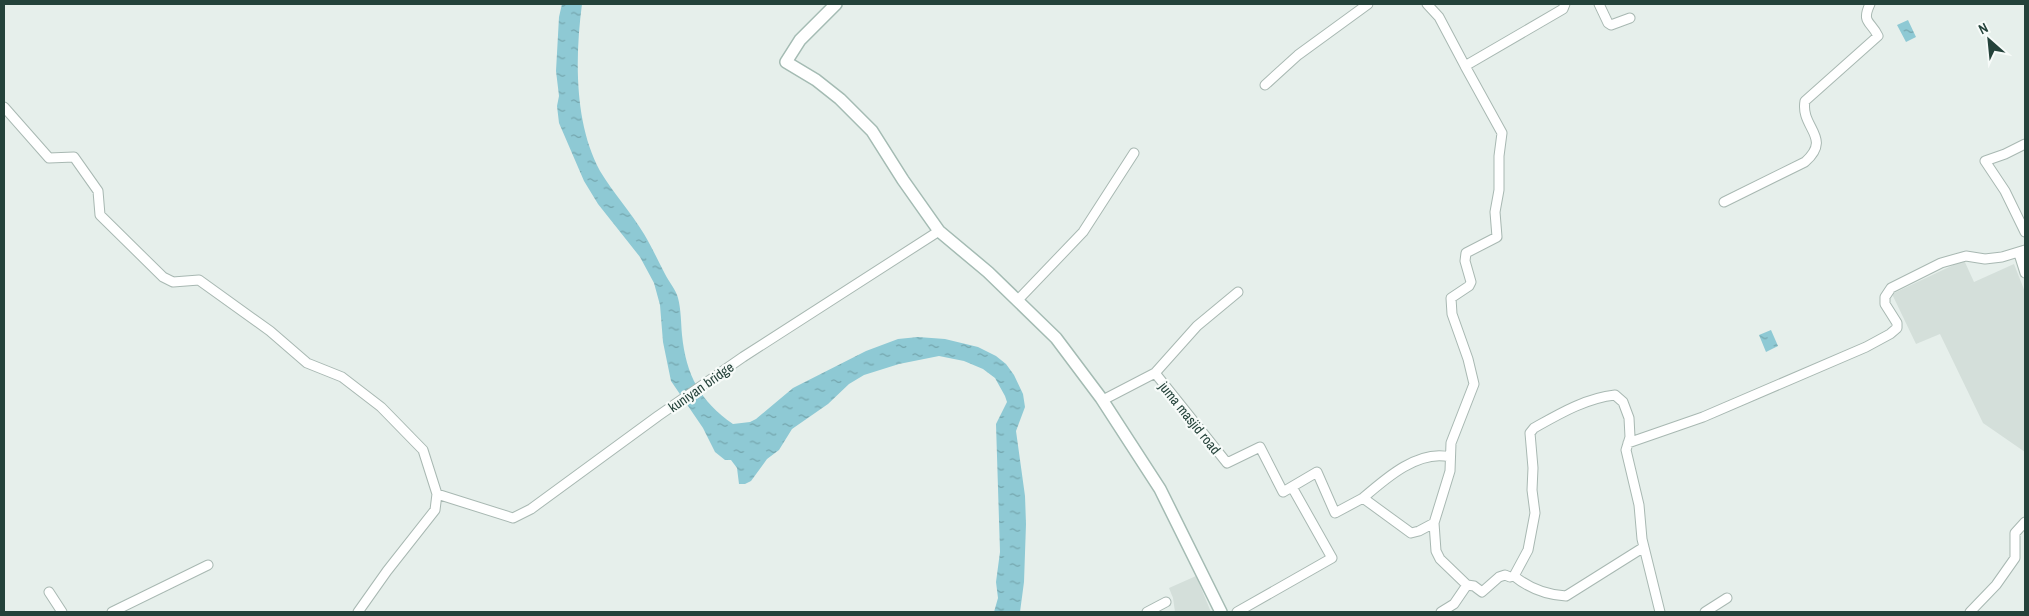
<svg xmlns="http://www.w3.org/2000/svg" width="2029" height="616" viewBox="0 0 2029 616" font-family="'Archivo Narrow',sans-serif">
  <defs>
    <pattern id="water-ripples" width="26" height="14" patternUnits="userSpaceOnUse" patternTransform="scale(1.25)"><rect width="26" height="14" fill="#8ec9d4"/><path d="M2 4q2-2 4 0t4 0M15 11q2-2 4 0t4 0" fill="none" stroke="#74a5ad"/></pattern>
  </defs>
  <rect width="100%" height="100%" fill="#e6efeb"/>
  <path fill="#d4dfda" d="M1964 260 1974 282 2014 264 2025 292V452L1983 423 1940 334 1916 344 1892 294Z
    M1196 576 1211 612H1175L1173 598 1169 588Z"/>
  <path fill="url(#water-ripples)" d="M562 4H582C575 57 574 123 600 171 613 193 631 212 644 234 652 247 658 261 665 274 669 282 676 290 678 298 681 309 681 323 682 335 686 375 700 401 733 424L750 422 756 419 793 388 866 351 898 339 918 337 945 339 978 347 996 356 1006 364 1014 375 1023 394 1025 407 1016 431 1025 496 1026 524 1024 582 1020 612H994L998 598 996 582 1000 552 996 424 1007 402 1005 396 995 378 983 369 964 361 939 356 899 364 864 375 849 384 828 404 792 429 779 450 767 459 751 481 745 484H739L737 468 731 460H725L715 452 703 428 671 381 663 342 660 305 654 283 640 257 598 204 584 181 559 123 557 106 559 96 556 71 559 17Z
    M1908 20 1916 37 1906 42 1897 25Z
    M1771 330 1778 346 1766 352 1759 335Z"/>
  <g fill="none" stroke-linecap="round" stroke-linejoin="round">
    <g stroke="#a8b8b2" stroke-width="11">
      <path id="street" d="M1427 4 1439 17 1465 66 1563 9 1565 4
        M1599 4 1608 23 1611 25 1630 18
        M1265 85 1298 55 1368 4
        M4 107 49 158 74 157 98 191 100 215 163 277 173 282 199 280 270 331 307 363 342 377 381 407 423 450 437 494 435 510 387 571 358 612
        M2025 144 2005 154 1985 161 2005 191 2025 232
        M1724 202 1805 162C1833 137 1800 128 1805 101L1878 36C1871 21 1861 23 1870 4
        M2024 251 2020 257 2025 273
        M1017 301 1083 232 1134 153
        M1155 373 1197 326 1238 292
        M1103 400 1155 373 1227 463 1260 447 1283 492 1317 472 1335 513 1363 498 1411 533 1419 531 1434 523 1436 551 1440 559 1467 585 1454 604 1441 612
        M1628 443 1703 417 1866 347 1890 334 1897 328V323L1885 304V297L1891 288 1941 263 1966 256 1985 259 2002 257 2025 250
        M437 494 513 518 531 509 658 416 743 357 939 231
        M1363 498C1386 478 1419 449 1450 457
        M1434 523 1450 471 1451 443 1474 384 1468 359 1452 314 1451 298 1469 286 1471 282 1465 261 1466 253 1497 237 1495 212 1499 190V156L1502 133 1465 66
        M1514 576C1530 589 1546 595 1566 596L1644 547
        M1467 585 1474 586 1482 592 1499 577 1505 575 1510 577 1514 576 1528 550 1535 513 1532 490 1533 468 1530 433 1534 428C1559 414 1586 398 1615 395L1623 402 1629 418 1630 437 1626 450 1639 505 1642 539 1660 612
        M49 592 62 612
        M112 612 208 565
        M1147 612 1166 602
        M1237 612 1332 558 1292 487
        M1705 612 1727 598
        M1970 612 1996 585 2015 558V533L2025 522"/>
    </g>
    <g stroke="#a4bbb3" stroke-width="14">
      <path id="secondary" d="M836 4 800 40 786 62 816 80 840 99 872 131 903 180 939 231 988 272 1056 338 1101 398 1160 489 1221 612"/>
    </g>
    <use href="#street" stroke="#fff" stroke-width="9"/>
    <use href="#secondary" stroke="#fff" stroke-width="11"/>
  </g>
  <g text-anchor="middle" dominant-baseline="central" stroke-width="4.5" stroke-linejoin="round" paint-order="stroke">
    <g font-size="14" fill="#24423a" stroke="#f7fbf9">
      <text transform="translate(701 387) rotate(-35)">kuniyan bridge</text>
      <text transform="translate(1190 418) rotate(51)">juma masjid road</text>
    </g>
  </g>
  <rect width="2029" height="616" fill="none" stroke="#24423a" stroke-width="10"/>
  <g transform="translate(1989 40) rotate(333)" stroke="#f7fbf9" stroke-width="4" paint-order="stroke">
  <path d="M0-4L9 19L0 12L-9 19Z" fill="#24423a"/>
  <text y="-8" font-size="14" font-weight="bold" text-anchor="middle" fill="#24423a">N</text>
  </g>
</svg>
